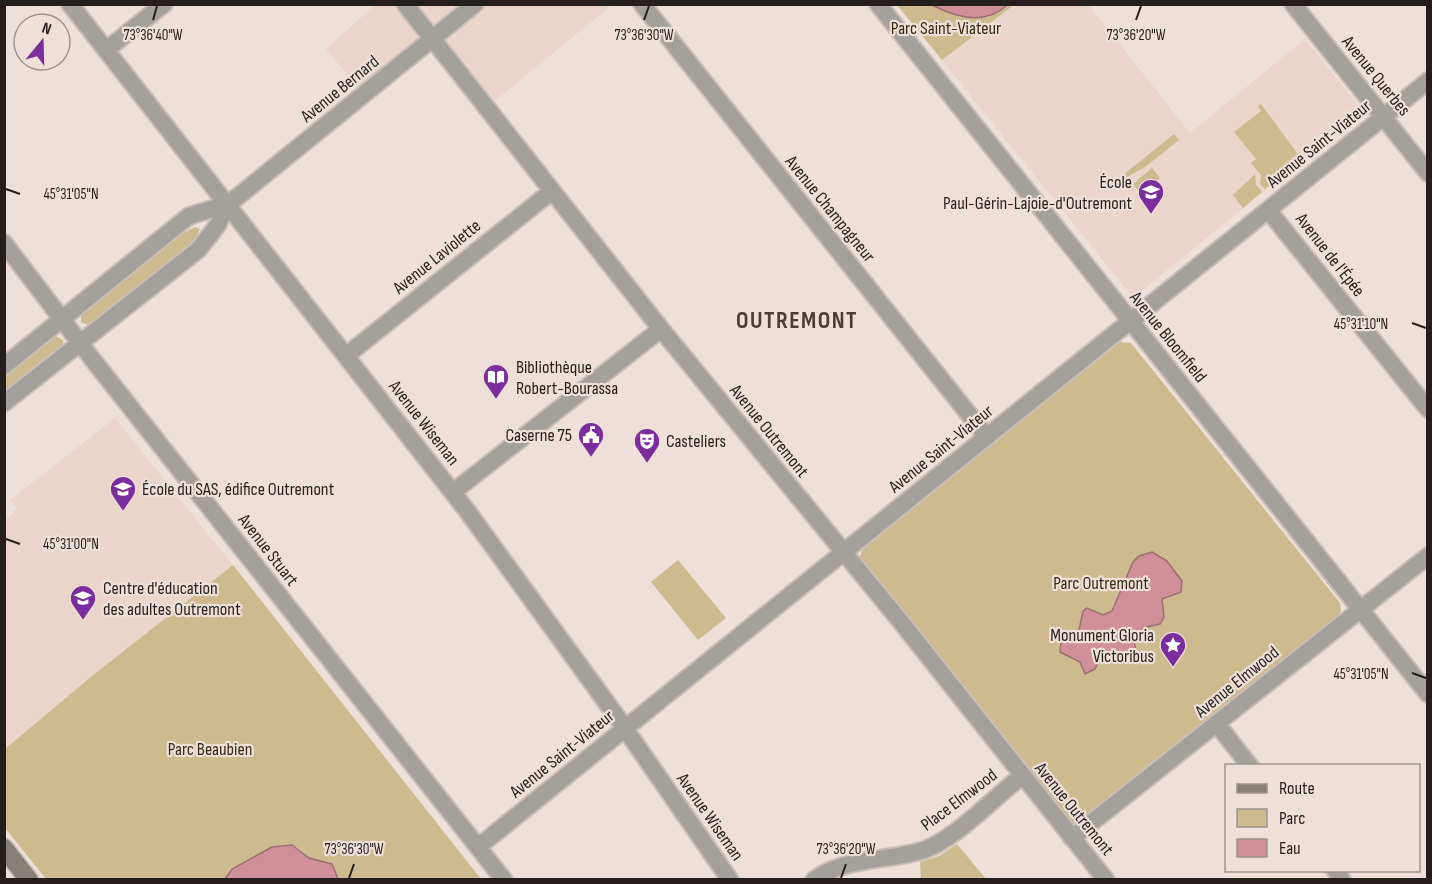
<svg xmlns="http://www.w3.org/2000/svg" width="1432" height="884" viewBox="0 0 1432 884" font-family="'Sofia Sans Condensed',sans-serif">
  <rect width="100%" height="100%" fill="#eee0d9"/>
  <path fill="#ebd5ca" d="M375 5H612L486 108 432 40 364 95 326 49Z
    M1015 5H1089L1190 133 1305 39 1363 111 1133 298 942 60Z
    M115 418 233 565 92 676 5 749V520L17 509 10 500Z"/>
  <path fill="#cdba8f" d="M897 5H1014L942 60Z
    M1261 104 1297 153 1269 176 1299 152 1304 158 1265 189 1260 184 1261 175 1251 163 1256 159 1234 132 1261 111 1258 106Z
    M1174 134 1179 140 1145 167 1124 179 1122 176Z
    M1152 168 1160 178 1141 194 1133 184Z
    M1255 174 1256 185 1262 192 1243 208 1233 195Z
    M195 227 200 229 194 242 90 326 81 322V314L168 241Z
    M54 335 63 340V348L5 397V372Z
    M1120 342 1131 343 1340 603 1341 611 1337 618 1077 824 1070 822 859 559 863 548Z
    M678 560 726 618 698 640 651 582Z
    M233 565 481 879H46L5 828V749L92 676Z
    M957 844 986 879H921L920 862 939 856Z"/>
  <path fill="#d19099" stroke="#9d6e74" stroke-width="1.5" d="M932 5H931H1007C985 26 955 17 932 5Z
    M1152 552 1167 561 1182 581 1181 592 1162 599 1164 617 1160 624C1139 629 1129 629 1137 654L1133 661 1124 663 1101 657 1095 669 1085 674 1080 662 1060 652 1061 641 1079 630 1083 611 1087 608 1103 615 1112 611 1133 562 1139 556Z
    M292 845 309 858 332 864 338 879H225L232 869 272 847Z"/>
  <g fill="none" stroke-linecap="round" stroke-linejoin="round">
    <g stroke="#cabdb7" stroke-width="20">
      <path id="street" d="M70 4 468 512 617 717 730 880
        M405 4 661 329 901 622 1106 880
        M642 4 987 437
        M878 4 1428 694
        M1293 4 1428 173
        M106 50 164 4
        M1268 210 1428 409
        M4 243 93 360 504 880
        M347 355 552 191
        M4 366 189 216 228 204 236 198 475 4
        M4 403 198 250 217 226 228 204
        M453 492 661 329
        M1216 723 1250 766
        M1072 838 1428 556
        M478 847 1428 81
        M1335 870 1342 880
        M814 880C847 856 886 862 924 850 954 840 996 796 1023 775"/>
    </g>
    <g stroke="#cabdb7" stroke-width="21">
      <path id="secondary" d="M4 848 29 880"/>
    </g>
    <use href="#street" stroke="#a4a09b" stroke-width="16"/>
    <use href="#secondary" stroke="#868079" stroke-width="18"/>
  </g>
  <path fill="none" stroke="#241f1d" stroke-width="2" d="M153 20 157 6M644 20 649 6M1136 20 1141 6M6 189 20 194M1412 323 1426 328M6 539 20 544M1412 673 1426 678M349 878 354 864M841 878 846 864"/>
  <defs>
    <g id="school-pin" transform="scale(1.35)"><path d="M0 17L-7.5 6A9.5 9.5 0 1 1 7.5 6Z" fill="#7b2c9d" stroke="#eee0d9"/><path d="M0-5L7-2L0 1L-7-2ZM-4 1L0 2.5L4 1V4Q0 6-4 4Z" fill="#fff"/></g>
    <g id="library-pin" transform="scale(1.35)"><path d="M0 17L-7.5 6A9.5 9.5 0 1 1 7.5 6Z" fill="#7b2c9d" stroke="#eee0d9"/><path d="M-6-4Q-3-5.5-.7-3.5V5Q-3 3-6 4ZM6-4Q3-5.5 .7-3.5V5Q3 3 6 4Z" fill="#fff"/></g>
    <g id="civic-pin" transform="scale(1.35)"><path d="M0 17L-7.5 6A9.5 9.5 0 1 1 7.5 6Z" fill="#7b2c9d" stroke="#eee0d9"/><path d="M-.6-6.5H3V-4.5H.6V-3L4-1V1h2V6H-6V1h2V-1L-.6-3ZM-1.2 2.5V6h2.4V2.5Z" fill="#fff"/></g>
    <g id="theatre-pin" transform="scale(1.35)"><path d="M0 17L-7.5 6A9.5 9.5 0 1 1 7.5 6Z" fill="#7b2c9d" stroke="#eee0d9"/><path d="M-5-5.5Q0-4 5-5.5V0Q5 5 0 6Q-5 5-5 0ZM-3.3-2.5H-1v1.5H-3.3ZM1-2.5H3.3v1.5H1ZM-2.8 1Q0 5.5 2.8 1Z" fill="#fff"/></g>
    <g id="sight-pin" transform="scale(1.35)"><path d="M0 17L-7.5 6A9.5 9.5 0 1 1 7.5 6Z" fill="#7b2c9d" stroke="#eee0d9"/><path d="M0-6L1.8-2.2L6-1.7L2.9 1.2L3.7 5.4L0 3.3L-3.7 5.4L-2.9 1.2L-6-1.7L-1.8-2.2Z" fill="#fff"/></g>
  </defs>
  <g fill-rule="evenodd">
    <use href="#school-pin" x="1151" y="192"/>
    <use href="#library-pin" x="496" y="377"/>
    <use href="#civic-pin" x="591" y="435"/>
    <use href="#theatre-pin" x="647" y="441"/>
    <use href="#school-pin" x="123" y="489"/>
    <use href="#school-pin" x="83" y="598"/>
    <use href="#sight-pin" x="1173" y="645"/>
  </g>
  <g text-anchor="middle" dominant-baseline="central" stroke-width="4.5" stroke-linejoin="round" paint-order="stroke">
    <g font-size="18" fill="#362b11" stroke="#eee0d9">
      <text x="946" y="28">Parc Saint-Viateur</text>
      <text x="1101" y="583">Parc Outremont</text>
      <text x="210" y="749">Parc Beaubien</text>
    </g>
    <g font-size="18" fill="#241f1d" stroke="#eee0d9">
      <text transform="translate(1376 76) rotate(51)">Avenue Querbes</text>
      <text transform="translate(340 89) rotate(-39)">Avenue Bernard</text>
      <text transform="translate(1319 144) rotate(-39)">Avenue Saint-Viateur</text>
      <text transform="translate(830 209) rotate(51)">Avenue Champagneur</text>
      <text transform="translate(1330 255) rotate(52)">Avenue de l'Épée</text>
      <text transform="translate(437 257) rotate(-39)">Avenue Laviolette</text>
      <text transform="translate(1168 337) rotate(51)">Avenue Bloomfield</text>
      <text transform="translate(424 423) rotate(52)">Avenue Wiseman</text>
      <text transform="translate(769 431) rotate(51)">Avenue Outremont</text>
      <text transform="translate(941 449) rotate(-39)">Avenue Saint-Viateur</text>
      <text transform="translate(268 550) rotate(52)">Avenue Stuart</text>
      <text transform="translate(1237 682) rotate(-39)">Avenue Elmwood</text>
      <text transform="translate(562 754) rotate(-39)">Avenue Saint-Viateur</text>
      <text transform="translate(959 800) rotate(-37)">Place Elmwood</text>
      <text transform="translate(1074 809) rotate(51)">Avenue Outremont</text>
      <text transform="translate(710 817) rotate(55)">Avenue Wiseman</text>
    </g>
    <g font-size="18" fill="#241f1d" stroke="#eee0d9" text-anchor="start">
      <text x="1132" y="182" text-anchor="end">École<tspan x="1132" dy="21">Paul-Gérin-Lajoie-d'Outremont</tspan></text>
      <text x="516" y="367">Bibliothèque<tspan x="516" dy="21">Robert-Bourassa</tspan></text>
      <text x="572" y="435" text-anchor="end">Caserne 75</text>
      <text x="666" y="441">Casteliers</text>
      <text x="142" y="489">École du SAS, édifice Outremont</text>
      <text x="103" y="588">Centre d'éducation<tspan x="103" dy="21">des adultes Outremont</tspan></text>
      <text x="1154" y="635" text-anchor="end">Monument Gloria<tspan x="1154" dy="21">Victoribus</tspan></text>
    </g>
    <g font-size="24" font-weight="bold" letter-spacing="1.5" fill="#4a3e39" stroke="#eee0d9">
      <text x="797" y="320">OUTREMONT</text>
    </g>
  </g>
  <g font-size="15" text-anchor="middle" fill="#241f1d" stroke="#eee0d9" stroke-width="4.5" stroke-linejoin="round" paint-order="stroke">
    <text x="644" y="40">73°36'30"W</text>
    <text x="1136" y="40">73°36'20"W</text>
    <text x="153" y="40">73°36'40"W</text>
    <text x="71" y="199">45°31'05"N</text>
    <text x="1361" y="329">45°31'10"N</text>
    <text x="71" y="549">45°31'00"N</text>
    <text x="1361" y="679">45°31'05"N</text>
    <text x="354" y="854">73°36'30"W</text>
    <text x="846" y="854">73°36'20"W</text>
  </g>
  <rect width="1432" height="884" fill="none" stroke="#241f1d" stroke-width="12"/>
  <rect x="1225" y="764" width="195" height="108" fill="#eee0d9" stroke="#9d938e" stroke-width="1.5"/>
  <rect x="1237" y="784" width="30" height="9" fill="#868079" stroke="#9d938e" stroke-width="1.5"/>
  <text x="1279" y="794" font-size="18" fill="#241f1d">Route</text>
  <rect x="1237" y="809" width="30" height="18" fill="#cdba8f" stroke="#9d938e" stroke-width="1.5"/>
  <text x="1279" y="824" font-size="18" fill="#241f1d">Parc</text>
  <rect x="1237" y="839" width="30" height="18" fill="#d19099" stroke="#9d938e" stroke-width="1.5"/>
  <text x="1279" y="854" font-size="18" fill="#241f1d">Eau</text>
  <g transform="translate(42 42) rotate(19)"><circle r="28" fill="#eee0d9" stroke="#9d938e" stroke-width="1.5"/>
  <path d="M0-4.5L10 22L0 15L-10 22Z" fill="#7b2c9d"/>
  <text y="-9" font-size="16" font-weight="bold" text-anchor="middle" fill="#241f1d">N</text>
  </g>
</svg>
